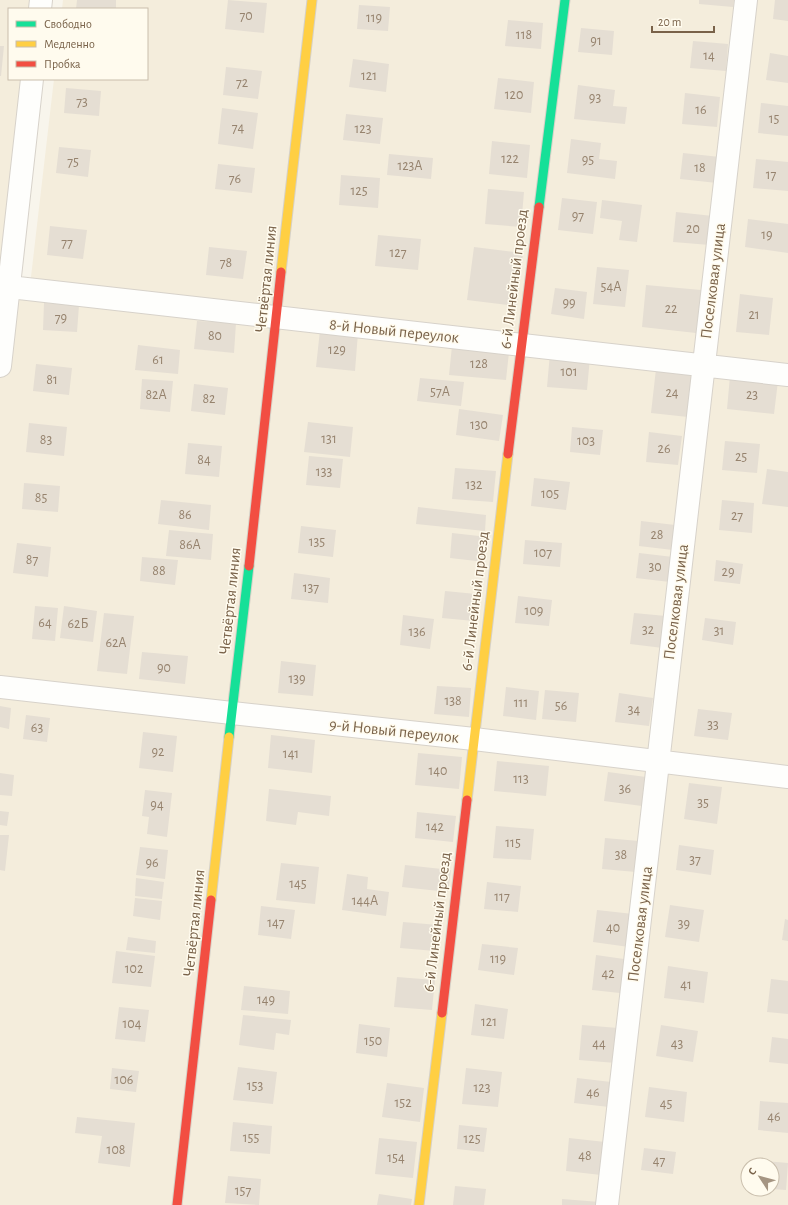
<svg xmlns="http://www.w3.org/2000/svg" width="788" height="1205" viewBox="0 0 788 1205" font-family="'Alegreya Sans',sans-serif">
  <rect width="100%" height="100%" fill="#f8f5ec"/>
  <path fill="#f4eddc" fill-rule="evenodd" d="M0 0H41L40 9H9V79H32L0 286Z
    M63 0H788V1205H0V291L29 294 54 79H147V9H62ZM748 1165H772V1189H748Z"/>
  <path fill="#e5ded3" d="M77 0H116V9H76Z
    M228 0 267 3 264 33 225 29Z
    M699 0H734L733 7 699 4Z
    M775 0H788V21L773 19Z
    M359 5 390 7 388 31 357 29Z
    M508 20 543 23 541 49 505 46Z
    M581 28 614 31 612 55 578 52Z
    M693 41 728 44 726 71 690 68Z
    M0 46H4L1 76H0Z
    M770 53 788 56V83L766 80Z
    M353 59 389 64 386 92 349 87Z
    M226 67 262 71 258 99 223 95Z
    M498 78 534 82 531 113 494 109Z
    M578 85 615 90 613 106 627 107 625 124 574 119Z
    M66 88 101 91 99 116 64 113Z
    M685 93 720 97 717 127 682 124Z
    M761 103 788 106V136L758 133Z
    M222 108 258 113 253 149 218 144Z
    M346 114 383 118 380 144 343 140Z
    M571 139 601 143 599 159 617 161 615 179 567 173Z
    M492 141 530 145 527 178 489 174Z
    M59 147 91 150 88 177 56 173Z
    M683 153 720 157 717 183 680 179Z
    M389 154 433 158 431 179 387 175Z
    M756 159 788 162V191L753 188Z
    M218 164 255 168 252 193 215 189Z
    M341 175 380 178 378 208 339 205Z
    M488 189 524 192 521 227 485 224Z
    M562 198 597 202 593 234 558 230Z
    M602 200 642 205 637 242 619 240 622 221 600 218Z
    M676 212 713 216 710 245 673 242Z
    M748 219 788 224V253L745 247Z
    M50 226 87 230 83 259 47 255Z
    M378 235 421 239 418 270 375 266Z
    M209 247 247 251 243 279 206 275Z
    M474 247 523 253 517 306 467 300Z
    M597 267 629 270 625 307 593 304Z
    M646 285 701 290 696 333 642 327Z
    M555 288 587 292 584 319 551 314Z
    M740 294 773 298 769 335 736 332Z
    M44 303 79 305 77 332 43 330Z
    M197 321 236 323 234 353 194 349Z
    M320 330 358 333 355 371 316 367Z
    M138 345 180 350 178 374 135 370Z
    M452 346 509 352 506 380 449 375Z
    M550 353 590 357 587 390 547 387Z
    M36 364 72 368 69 395 33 391Z
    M656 369 693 374 688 417 651 413Z
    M730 376 778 381 774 414 727 409Z
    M420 378 464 382 461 406 417 401Z
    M142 379 173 381 170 412 140 409Z
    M194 384 228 388 225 415 191 411Z
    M459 409 503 415 499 441 456 435Z
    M308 422 353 427 350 457 304 452Z
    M29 423 67 427 64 456 26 452Z
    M572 427 603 430 600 455 570 452Z
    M649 432 682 436 678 465 646 462Z
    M725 441 760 444 757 473 722 470Z
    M188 443 222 446 219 477 185 474Z
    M309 456 343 459 340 488 306 485Z
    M455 468 496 471 493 502 452 499Z
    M767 469 788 472V507L762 504Z
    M534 478 570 482 566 510 531 506Z
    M24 483 60 486 58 512 22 509Z
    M161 500 211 505 209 530 158 524Z
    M722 500 754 503 752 533 719 530Z
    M418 507 486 515 485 531 416 524Z
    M641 521 675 525 673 550 639 546Z
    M301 526 336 530 333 557 298 553Z
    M169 530 213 534 211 560 166 556Z
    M452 533 488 537 485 562 450 558Z
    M525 540 562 543 560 567 523 564Z
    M17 543 51 547 48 577 13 573Z
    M639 553 673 557 670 582 636 578Z
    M142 557 178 560 175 585 140 581Z
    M716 560 743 564 740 584 714 581Z
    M294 573 330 578 328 603 291 599Z
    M445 591 476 594 474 621 442 618Z
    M518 596 552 600 549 626 515 623Z
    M35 606 58 608 55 641 32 639Z
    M64 606 97 611 93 642 60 638Z
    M104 613 134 616 127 674 97 671Z
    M634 613 666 616 663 648 630 644Z
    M403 615 434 619 430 649 400 645Z
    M705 618 736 622 733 645 702 640Z
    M142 652 188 656 185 684 139 679Z
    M281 661 316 665 313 696 278 693Z
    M437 686 471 688 469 717 434 714Z
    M506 687 539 691 536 720 503 716Z
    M545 690 579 693 576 722 542 719Z
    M619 693 653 698 649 726 615 722Z
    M0 706 11 708 9 729 0 727Z
    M698 709 732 713 728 740 694 736Z
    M26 715 50 718 47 742 23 739Z
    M143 732 177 736 173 772 139 768Z
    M271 735 315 740 312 773 268 768Z
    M418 753 462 757 459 789 415 785Z
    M497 761 549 766 546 796 494 791Z
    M608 772 646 777 642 806 604 801Z
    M0 773 14 775 12 796 0 795Z
    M689 783 722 787 717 824 684 819Z
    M269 789 331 796 329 816 298 812 296 825 266 821Z
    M145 790 172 793 167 837 147 834 149 817 142 816Z
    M0 811 9 812 7 826 0 825Z
    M417 812 456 816 453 842 415 838Z
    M496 826 534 829 531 860 493 858Z
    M0 835H9L5 871 0 870Z
    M605 838 639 841 636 872 602 869Z
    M679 845 714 850 711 875 676 870Z
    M140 847 168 850 165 879 136 875Z
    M281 863 319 867 315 904 276 900Z
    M405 865 451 870 448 892 402 887Z
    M347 874 368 877 367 889 389 892 386 916 342 910Z
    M136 878 164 882 162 899 135 896Z
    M487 882 521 886 518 912 484 909Z
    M135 898 162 901 160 920 133 916Z
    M670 905 704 910 699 942 665 937Z
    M261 906 295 910 291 939 258 935Z
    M597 910 633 914 629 947 593 942Z
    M785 919 788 920V941L782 940Z
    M403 922 438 925 435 951 400 948Z
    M128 937 156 941 155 953 126 950Z
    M482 944 518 948 514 975 478 970Z
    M116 951 155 956 151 987 112 983Z
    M596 955 624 959 620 993 592 990Z
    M668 966 708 972 704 1003 664 998Z
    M397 977 435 980 432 1010 394 1007Z
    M771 979 788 981V1014L767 1012Z
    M244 986 290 991 288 1014 241 1010Z
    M475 1004 508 1009 504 1039 471 1035Z
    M119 1007 149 1010 145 1042 115 1039Z
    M243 1015 291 1020 289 1035 276 1033 274 1050 239 1045Z
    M359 1024 390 1028 387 1057 356 1053Z
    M582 1025 618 1028 616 1063 579 1060Z
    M661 1025 698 1031 693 1062 656 1056Z
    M772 1037 788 1039V1064L769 1062Z
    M238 1067 277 1072 273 1104 233 1100Z
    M112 1068 139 1071 136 1092 110 1089Z
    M466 1068 502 1072 498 1107 462 1104Z
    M577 1078 611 1082 609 1107 574 1103Z
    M387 1083 424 1088 420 1122 382 1117Z
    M649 1087 687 1092 684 1122 645 1117Z
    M760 1101 788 1103V1133L758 1130Z
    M77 1117 135 1123 130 1167 98 1163 102 1136 75 1133Z
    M233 1122 272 1126 270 1154 230 1151Z
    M459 1125 487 1128 484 1152 457 1149Z
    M379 1138 417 1142 413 1178 375 1174Z
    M569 1138 605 1142 601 1175 566 1171Z
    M644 1148 676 1152 673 1174 641 1170Z
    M753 1160 788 1163 786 1190 772 1189V1165H752Z
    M228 1176 261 1179 259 1205 225 1203Z
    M455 1186 486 1189 484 1205H453Z
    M379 1194 412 1199 411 1205H377Z
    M562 1199 600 1202 599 1205H562Z"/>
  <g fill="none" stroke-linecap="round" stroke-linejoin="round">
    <g stroke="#d7d2ca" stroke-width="24">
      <path id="street" d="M40 9 41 0
        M0 286 788 375
        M0 366 32 79
        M0 687 232 713 474 739 788 777
        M607 1205 746 0"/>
    </g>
    <g stroke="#d6d1c7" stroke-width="11">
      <path id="fast" d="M539 207 565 0
        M229 737 249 566"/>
    </g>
    <g stroke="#d6d1c7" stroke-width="11">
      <path id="slow" d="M281 272 312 0
        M467 800 508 454
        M211 900 229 737
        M419 1205 442 1013"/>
    </g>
    <g stroke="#d6d1c7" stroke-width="11">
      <path id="jam" d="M508 454 539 207
        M249 566 281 272
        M442 1013 467 800
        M177 1205 211 900"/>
    </g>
    <use href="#street" stroke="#fefefc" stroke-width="22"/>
    <use href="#fast" stroke="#16e098" stroke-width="9"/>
    <use href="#slow" stroke="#ffcf43" stroke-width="9"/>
    <use href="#jam" stroke="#f24e42" stroke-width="9"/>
  </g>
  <g text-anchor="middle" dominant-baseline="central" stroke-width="3" stroke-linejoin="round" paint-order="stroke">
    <g font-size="14" fill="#96836e">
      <text x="246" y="16">70</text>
      <text x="374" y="18">119</text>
      <text x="524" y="35">118</text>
      <text x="596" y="41">91</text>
      <text x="709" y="56">14</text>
      <text x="369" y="76">121</text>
      <text x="242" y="83">72</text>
      <text x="514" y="95">120</text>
      <text x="595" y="98">93</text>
      <text x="82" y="102">73</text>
      <text x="701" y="110">16</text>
      <text x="774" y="119">15</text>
      <text x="238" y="128">74</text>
      <text x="363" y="129">123</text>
      <text x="510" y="159">122</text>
      <text x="588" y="160">95</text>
      <text x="73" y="162">75</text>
      <text x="410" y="166">123А</text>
      <text x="700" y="168">18</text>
      <text x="771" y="175">17</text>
      <text x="235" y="179">76</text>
      <text x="359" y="191">125</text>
      <text x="578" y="216">97</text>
      <text x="693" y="229">20</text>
      <text x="767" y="235">19</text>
      <text x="67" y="243">77</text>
      <text x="398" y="253">127</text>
      <text x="226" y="263">78</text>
      <text x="611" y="287">54А</text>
      <text x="569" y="303">99</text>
      <text x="671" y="309">22</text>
      <text x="754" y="315">21</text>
      <text x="61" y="318">79</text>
      <text x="215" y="336">80</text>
      <text x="337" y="350">129</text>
      <text x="158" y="360">61</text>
      <text x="479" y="364">128</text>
      <text x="569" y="372">101</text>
      <text x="52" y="380">81</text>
      <text x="440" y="392">57А</text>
      <text x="672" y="393">24</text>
      <text x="156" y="395">82А</text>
      <text x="752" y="395">23</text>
      <text x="209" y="399">82</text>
      <text x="479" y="425">130</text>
      <text x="329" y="439">131</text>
      <text x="46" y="440">83</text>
      <text x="586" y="441">103</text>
      <text x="664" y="449">26</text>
      <text x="741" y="457">25</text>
      <text x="204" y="460">84</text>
      <text x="324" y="472">133</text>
      <text x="474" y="485">132</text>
      <text x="550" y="494">105</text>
      <text x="41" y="498">85</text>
      <text x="185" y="515">86</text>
      <text x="737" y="516">27</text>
      <text x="657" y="535">28</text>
      <text x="317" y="542">135</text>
      <text x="190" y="545">86А</text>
      <text x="543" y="553">107</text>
      <text x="32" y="560">87</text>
      <text x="655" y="567">30</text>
      <text x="159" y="571">88</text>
      <text x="728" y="572">29</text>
      <text x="311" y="588">137</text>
      <text x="534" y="611">109</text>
      <text x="45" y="623">64</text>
      <text x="78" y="624">62Б</text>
      <text x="648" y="630">32</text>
      <text x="719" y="631">31</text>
      <text x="417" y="632">136</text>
      <text x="116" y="643">62А</text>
      <text x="164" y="668">90</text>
      <text x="297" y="679">139</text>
      <text x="453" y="701">138</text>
      <text x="521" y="703">111</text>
      <text x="561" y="706">56</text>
      <text x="634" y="710">34</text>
      <text x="713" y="725">33</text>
      <text x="37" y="728">63</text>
      <text x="158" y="752">92</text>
      <text x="291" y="754">141</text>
      <text x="438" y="771">140</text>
      <text x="521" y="779">113</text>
      <text x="625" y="789">36</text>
      <text x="703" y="803">35</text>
      <text x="157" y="805">94</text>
      <text x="435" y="827">142</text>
      <text x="513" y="843">115</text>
      <text x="621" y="855">38</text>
      <text x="695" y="860">37</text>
      <text x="152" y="863">96</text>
      <text x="298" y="884">145</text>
      <text x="502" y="897">117</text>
      <text x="365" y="901">144А</text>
      <text x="276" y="923">147</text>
      <text x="684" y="924">39</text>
      <text x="613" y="928">40</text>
      <text x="498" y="959">119</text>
      <text x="134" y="969">102</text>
      <text x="608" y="974">42</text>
      <text x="686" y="985">41</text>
      <text x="266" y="1000">149</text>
      <text x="489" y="1022">121</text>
      <text x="132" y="1024">104</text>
      <text x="373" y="1041">150</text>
      <text x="599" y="1044">44</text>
      <text x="677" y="1044">43</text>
      <text x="124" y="1080">106</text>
      <text x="255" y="1086">153</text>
      <text x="482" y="1088">123</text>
      <text x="593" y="1093">46</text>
      <text x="403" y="1103">152</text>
      <text x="666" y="1104">45</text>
      <text x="774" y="1117">46</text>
      <text x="251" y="1138">155</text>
      <text x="472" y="1139">125</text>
      <text x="116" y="1150">108</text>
      <text x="585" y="1156">48</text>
      <text x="396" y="1158">154</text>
      <text x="659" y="1161">47</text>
      <text x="243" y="1191">157</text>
    </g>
    <g font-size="16" fill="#796249" stroke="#fffbee">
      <text transform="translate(266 279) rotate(-84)">Четвёртая линия</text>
      <text transform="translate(514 279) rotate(-83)">6-й Линейный проезд</text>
      <text transform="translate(713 281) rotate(-83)">Поселковая улица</text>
      <text transform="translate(394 331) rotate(6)">8-й Новый переулок</text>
      <text transform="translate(230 601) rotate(-84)">Четвёртая линия</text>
      <text transform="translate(475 601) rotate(-83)">6-й Линейный проезд</text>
      <text transform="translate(676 602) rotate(-83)">Поселковая улица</text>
      <text transform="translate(394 731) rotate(6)">9-й Новый переулок</text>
      <text transform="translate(437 922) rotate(-83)">6-й Линейный проезд</text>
      <text transform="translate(194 923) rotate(-84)">Четвёртая линия</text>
      <text transform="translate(640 924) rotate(-83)">Поселковая улица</text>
    </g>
  </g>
  <rect x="8" y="8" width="140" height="72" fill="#fffbee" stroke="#c9beac"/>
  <rect x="16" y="21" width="20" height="6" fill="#16e098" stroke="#c9beac"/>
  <text x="44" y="28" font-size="12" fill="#796249">Свободно</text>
  <rect x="16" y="41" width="20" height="6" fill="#ffcf43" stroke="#c9beac"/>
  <text x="44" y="48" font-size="12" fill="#796249">Медленно</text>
  <rect x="16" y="61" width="20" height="6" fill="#f24e42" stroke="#c9beac"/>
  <text x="44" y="68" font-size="12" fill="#796249">Пробка</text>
  <g transform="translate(760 1177) rotate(306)"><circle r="19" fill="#fffbee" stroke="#c9beac"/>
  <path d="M0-3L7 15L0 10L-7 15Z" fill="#a59582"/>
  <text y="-6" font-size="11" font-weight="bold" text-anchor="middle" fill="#796249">С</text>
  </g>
  <path d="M652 26v6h62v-6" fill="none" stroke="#796249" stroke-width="2"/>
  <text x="658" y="26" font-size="12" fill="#796249" stroke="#fffbee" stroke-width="3" paint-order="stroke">20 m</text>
</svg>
